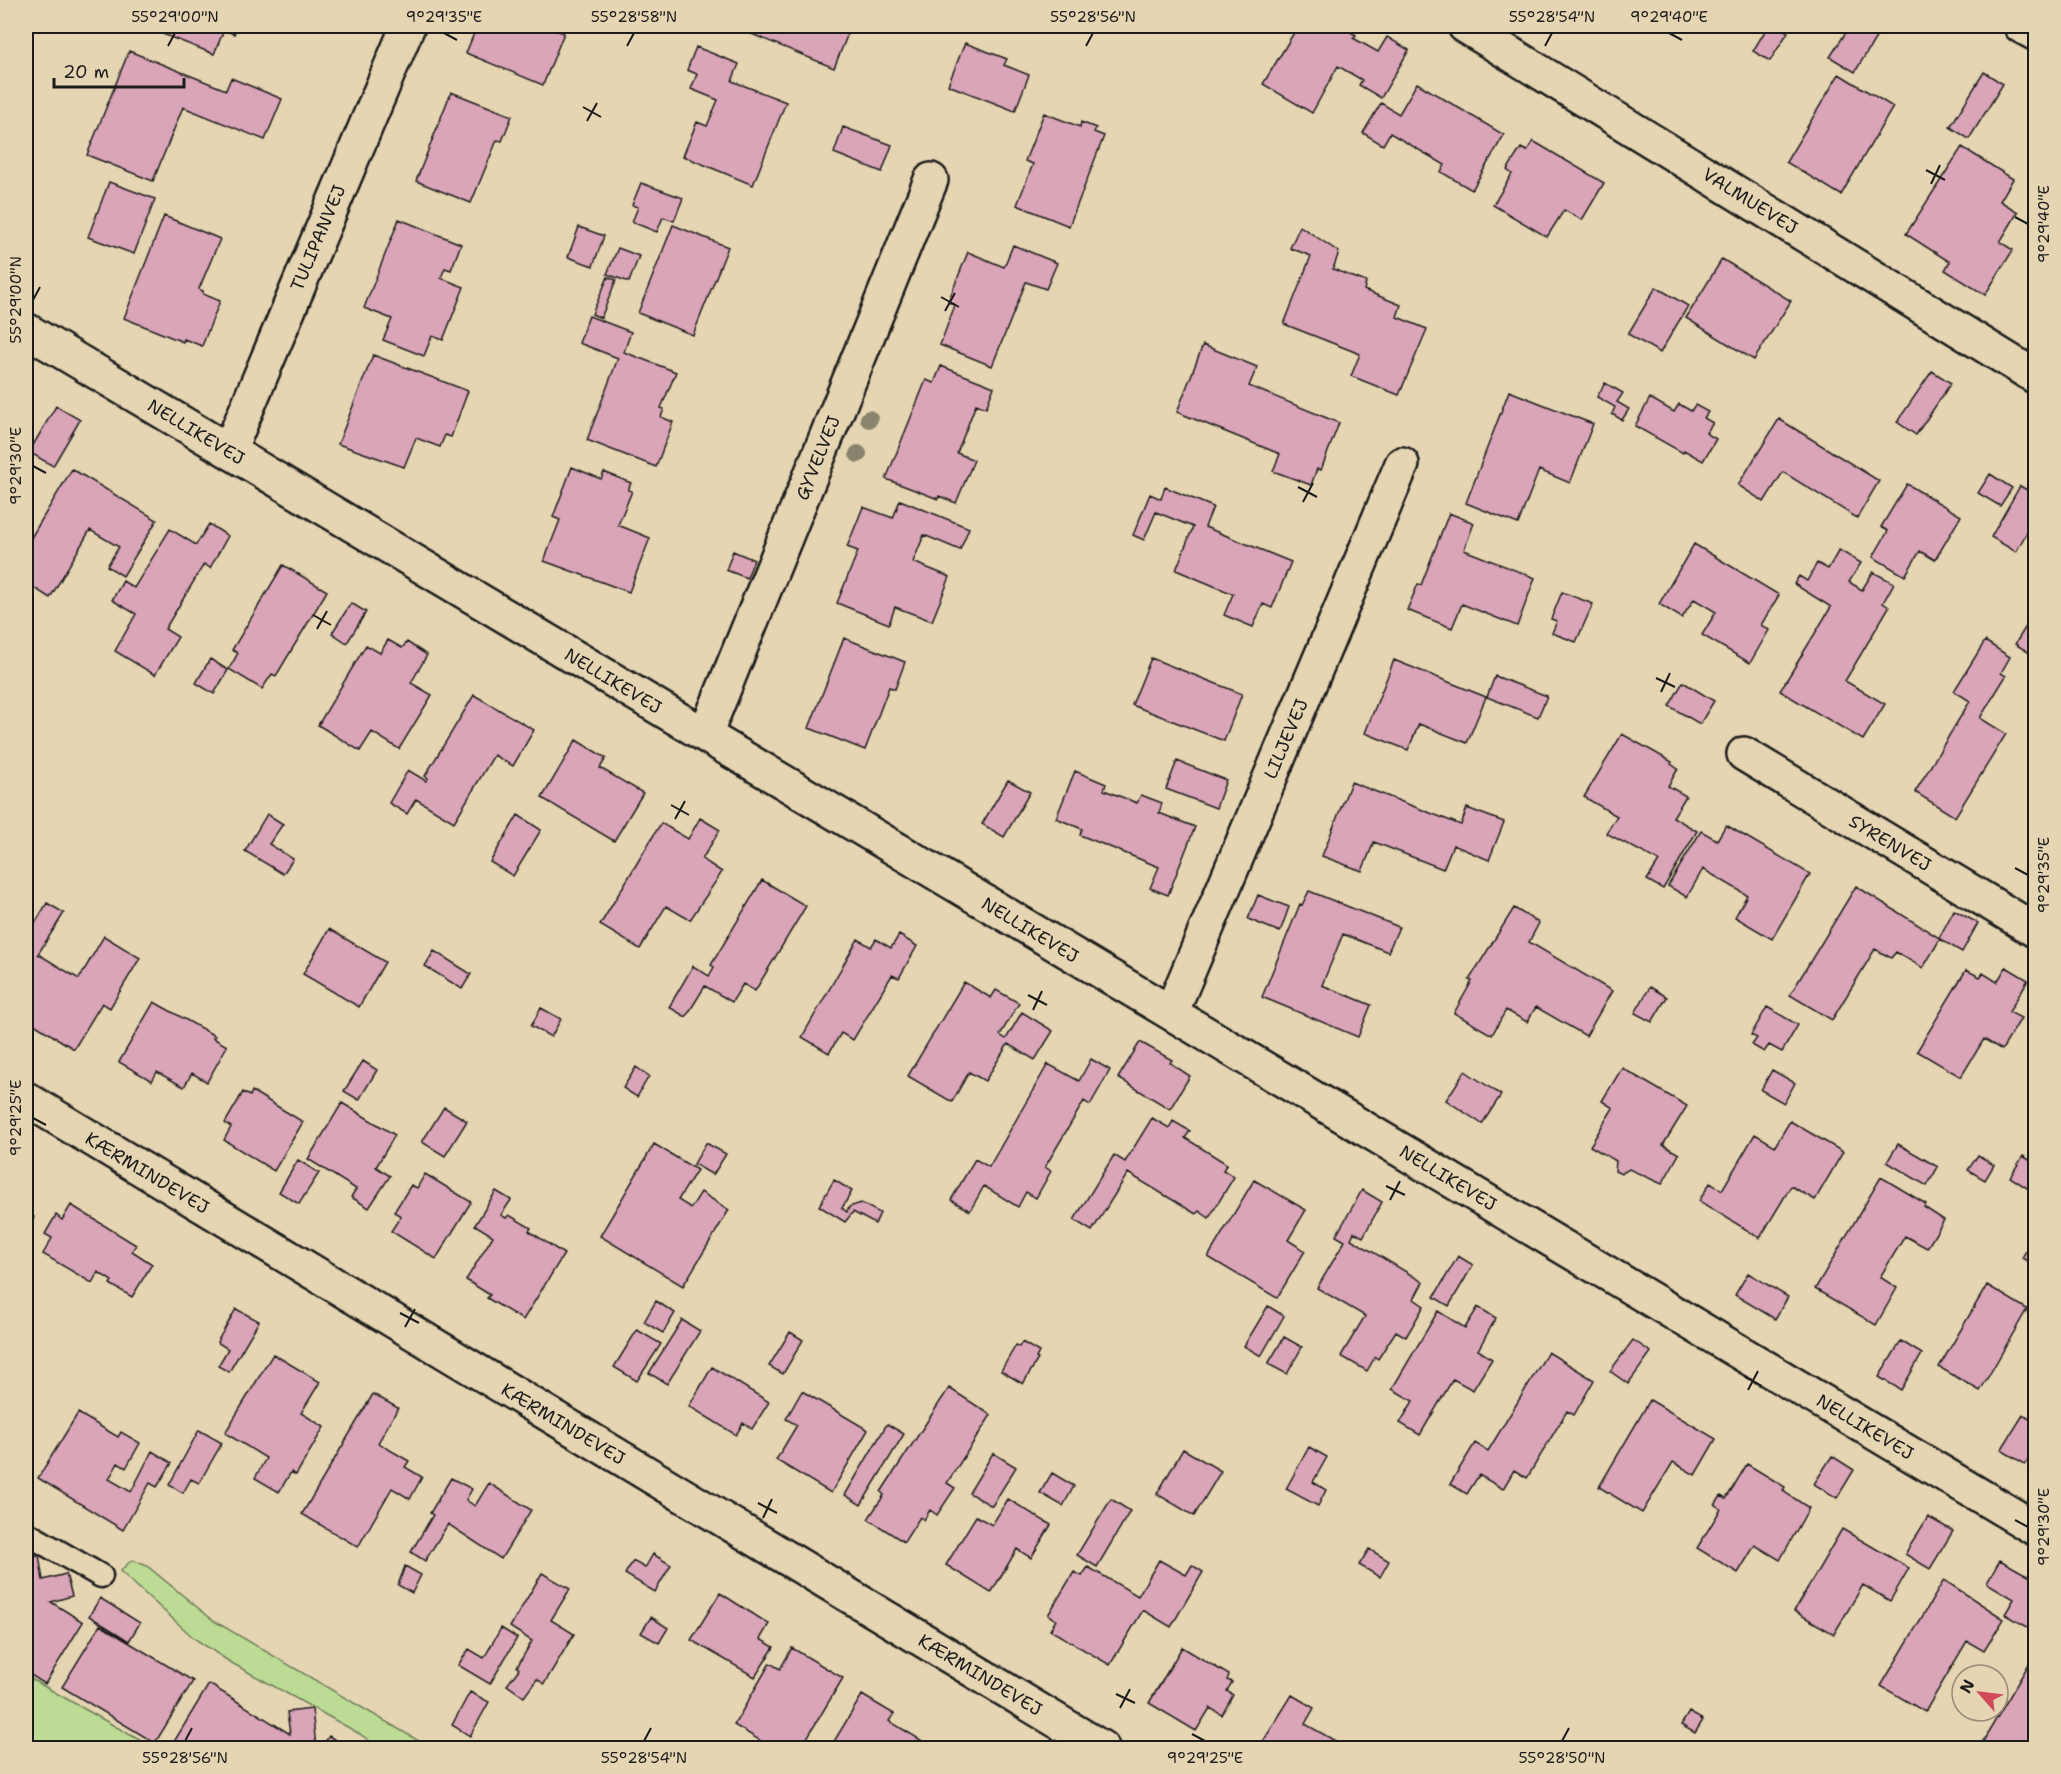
<svg xmlns="http://www.w3.org/2000/svg" width="2061" height="1774" viewBox="0 0 2061 1774" font-family="'Shantell Sans',sans-serif">
  <rect width="100%" height="100%" fill="#e6d5b2"/>
  <filter id="ink" filterUnits="userSpaceOnUse"><feTurbulence type="fractalNoise" baseFrequency=".0167" numOctaves="2"/><feDisplacementMap in="SourceGraphic" scale="12" xChannelSelector="R" yChannelSelector="G"/><feConvolveMatrix kernelMatrix="1 2 1 2 8 2 1 2 1" color-interpolation-filters="sRGB"/></filter>
  <g filter="url(#ink)">
    <path fill="#bcdc95" stroke="#6c7c58" stroke-width="1.5" d="M132 1560 147 1566 214 1621 431 1748H379L360 1734 230 1662 195 1639 120 1571Z
      M26 1676 143 1742 155 1748H26Z"/>
    <path fill="#daa4b9" stroke="#1c1c1c" stroke-width="1.5" d="M142 26H238L234 34 224 30 214 54Z
      M477 26H545L564 33 543 85 466 53Z
      M749 26H851L834 68 747 32Z
      M1298 26H1340L1356 35 1353 38 1378 52 1387 37 1409 50 1381 98 1359 85 1362 80 1338 66 1312 113 1263 84Z
      M1768 26H1777L1788 32 1770 61 1753 51Z
      M1850 26H1883L1855 72 1830 57Z
      M965 43 1007 59 1004 65 1029 75 1015 111 948 85Z
      M696 47 739 64 732 81 786 102 753 185 683 156 697 122 707 126 718 100 691 89 697 74 687 70Z
      M129 51 226 90 231 78 282 99 265 140 183 107 153 181 87 155Z
      M1984 72 2003 84 1969 139 1950 127Z
      M1839 74 1893 107 1841 195 1786 162Z
      M1417 83 1504 135 1472 190 1441 172 1445 165 1390 133 1383 145 1363 133 1381 103 1399 114Z
      M451 92 512 116 502 141 497 140 471 203 416 181Z
      M1044 113 1080 127 1081 122 1096 128 1094 132 1104 136 1069 226 1017 205 1033 164 1025 161Z
      M843 127 892 145 882 172 834 153Z
      M1533 141 1604 183 1582 220 1564 210 1547 237 1493 205 1512 174 1507 170 1521 148 1527 151Z
      M1962 147 2013 179 2000 201 2018 212 2000 242 2013 250 1985 295 1945 270 1950 262 1906 234Z
      M109 182 155 199 134 254 88 237Z
      M641 183 683 198 674 221 663 217 657 232 632 222 638 207 632 205Z
      M164 216 220 239 199 289 203 291V294L220 301 202 346 184 339 183 342 124 318Z
      M399 219 461 244 451 270 445 268 441 278 464 287 443 340 432 336 424 356 383 340 392 319 364 308Z
      M673 225 728 247 693 335 638 313Z
      M1300 226 1339 252 1333 269 1366 282 1364 290 1401 305 1397 317 1427 329 1399 395 1351 376 1360 354 1284 324 1311 256 1290 248Z
      M579 227 604 236 593 266 568 257Z
      M1013 245 1057 263 1046 289 1026 282 992 366 940 345 955 305 948 302 968 252 1004 267Z
      M618 248 639 256 629 282 607 274Z
      M1722 259 1791 301 1754 360 1686 318Z
      M608 277 616 280 601 318 592 314Z
      M1656 287 1688 306 1660 353 1628 334Z
      M589 316 631 332 624 352 676 372 661 408 664 409 661 417 673 422 656 467 587 440 618 358 579 343Z
      M1203 345 1257 367 1249 386 1339 423 1321 470 1317 469 1311 485 1273 471 1280 454 1177 412Z
      M373 355 468 391 451 437 445 435 440 447 416 438 404 467 338 444Z
      M941 366 994 387 986 408 976 404 957 453 974 460 956 503 939 496 938 499 886 479 926 380 934 383Z
      M1932 371 1951 383 1916 435 1897 422Z
      M1605 383 1623 393 1617 402 1629 409 1622 420 1612 414 1615 407 1597 397Z
      M1509 391 1593 424 1570 483 1539 470 1518 524 1466 503Z
      M1650 398 1674 412 1679 404 1691 411 1695 405 1708 412 1704 418 1713 423 1706 433 1716 439 1703 461 1684 450 1683 453 1635 426Z
      M56 406 80 420 53 466 29 452Z
      M1779 419 1879 481 1857 518 1783 472 1764 502 1738 485Z
      M572 467 601 479 604 472 631 483 628 490 632 491 618 525 650 538 629 592 544 561 560 520 553 517Z
      M72 469 157 520 123 576 107 566 119 547 90 530 50 598 28 584 26 588V546Z
      M1990 474 2012 488 2000 506 1978 493Z
      M1907 484 1961 516 1935 560 1920 551 1905 576 1873 557 1888 531 1881 527Z
      M2020 486 2036 495V534L2028 530 2016 552 1991 537Z
      M1165 487 1213 507 1205 527 1291 562 1272 608 1263 604 1253 627 1224 615 1233 594 1176 570 1193 527 1156 512 1144 540 1133 535 1150 494 1161 499Z
      M900 500 969 528 960 550 924 535 913 562 950 577 932 621 895 607 889 624 837 603 858 551 847 547 863 507 893 518Z
      M1449 513 1474 523 1464 550 1535 578 1517 626 1462 604 1452 628 1407 610 1418 584 1421 585Z
      M209 524 228 536 210 568 204 564 165 629 178 637 155 675 115 651 136 614 112 600 123 581 134 588 170 529 196 545Z
      M1694 544 1779 595 1761 625 1769 630 1750 663 1702 635 1716 612 1694 599 1682 618 1659 604Z
      M1839 550 1861 563 1849 582 1862 590 1873 572 1894 583 1883 603 1889 607 1845 681 1885 704 1863 740 1780 691 1831 607 1794 584 1799 576 1807 581 1817 563 1828 569Z
      M733 551 754 560 747 578 726 570Z
      M283 565 327 591 276 676 272 674 262 689 229 669 238 653 232 650Z
      M1562 592 1593 604 1576 642 1552 633 1557 621 1551 619Z
      M351 603 366 612 347 643 332 633Z
      M2030 620 2036 624V657L2015 644Z
      M844 638 905 662 895 689 889 687 865 750 809 728Z
      M388 640 402 648 407 642 427 655 411 683 432 695 399 749 372 732 360 751 318 725 366 645 380 653Z
      M1985 641 2010 657 2001 673 2006 676 1980 718 2006 734 1955 817 1915 792 1970 701 1954 691Z
      M1151 658 1242 694 1224 741 1132 705Z
      M210 659 228 670 214 694 196 683Z
      M1394 660 1486 697 1467 743 1419 724 1408 750 1365 733Z
      M1495 676 1547 696 1538 717 1487 697Z
      M1683 682 1714 701 1700 724 1669 706Z
      M474 695 534 730 513 766 494 755 454 822 416 799 407 814 389 803 408 770 426 781 428 778 425 776Z
      M1622 734 1672 762 1671 764 1678 769 1668 786 1686 796 1673 817 1697 831 1663 889 1647 880 1659 861 1606 833 1617 816 1584 797Z
      M576 740 606 758 600 768 643 793 614 841 542 798Z
      M1177 761 1226 780 1216 808 1166 789Z
      M1075 771 1106 784 1104 790 1137 803 1141 795 1162 803 1159 813 1195 827 1168 895 1150 888 1159 867 1080 835 1082 829 1056 818Z
      M1008 780 1030 792 1004 837 982 824Z
      M1351 782 1461 825 1467 808 1504 822 1489 860 1453 845 1443 869 1374 842 1362 871 1322 856Z
      M267 814 283 824 269 844 293 859 283 874 245 851Z
      M518 815 541 830 513 876 490 862Z
      M700 818 720 830 702 859 722 872 690 920 666 906 640 949 600 925 661 823 688 839Z
      M1726 825 1810 874 1772 939 1735 917 1747 895 1703 869 1687 897 1668 886 1701 831 1717 840Z
      M762 880 806 906 755 991 743 984 732 1002 705 986 686 1017 669 1007 693 966 709 976 714 967 711 965Z
      M1856 886 1939 938 1954 910 1978 923 1962 952 1940 939 1923 968 1896 952 1891 958 1875 949 1832 1020 1790 995Z
      M1309 891 1399 927 1388 952 1343 934 1322 985 1371 1005 1358 1037 1262 997 1300 904 1302 905Z
      M1258 895 1289 907 1280 932 1248 919Z
      M47 903 64 913 38 954 79 979 104 936 140 958 110 1008 102 1003 74 1049 26 1019V932L31 923 34 925Z
      M1514 908 1539 923 1529 942 1612 991 1586 1036 1536 1007 1527 1022 1506 1010 1492 1035 1454 1013 1472 981 1469 980Z
      M329 929 385 962 359 1007 303 974Z
      M899 935 917 946 899 978 892 975 853 1040 841 1033 829 1053 802 1037 858 939 871 947 876 939 891 948Z
      M434 951 471 974 462 989 425 966Z
      M2006 967 2028 980 2009 1012 2021 1018 2002 1050 1984 1039 1961 1077 1917 1051 1966 970 1980 977 1983 973 1997 982Z
      M964 982 991 998 996 990 1019 1003 1000 1035 1006 1039 1022 1012 1053 1031 1035 1060 1008 1044 985 1081 969 1072 952 1102 908 1076Z
      M1650 987 1667 997 1652 1022 1635 1013Z
      M154 1002 215 1036 213 1038 227 1046 207 1082 192 1073 184 1087 157 1072 152 1081 119 1062Z
      M1767 1007 1798 1025 1782 1052 1769 1045 1764 1052 1752 1045 1757 1038 1751 1035Z
      M541 1008 561 1019 551 1037 531 1026Z
      M1140 1042 1172 1060 1170 1063 1190 1076 1170 1109 1118 1078Z
      M1091 1059 1110 1070 1090 1105 1084 1101 1045 1167 1051 1171 1036 1198 1026 1192 1018 1207 984 1186 970 1211 951 1200 975 1159 989 1167 1048 1064 1079 1081Z
      M363 1061 377 1070 359 1100 344 1091Z
      M636 1067 649 1076 637 1097 623 1088Z
      M1622 1068 1687 1106 1663 1145 1679 1154 1662 1184 1629 1169 1621 1174 1615 1171 1616 1161 1590 1146 1613 1108 1602 1101Z
      M1772 1070 1795 1083 1784 1103 1761 1090Z
      M1465 1071 1501 1095 1482 1124 1446 1100Z
      M252 1091 303 1122 274 1171 224 1140 231 1127 225 1123 243 1092 250 1096Z
      M342 1103 395 1135 376 1167 390 1176 369 1208 351 1197 356 1189 308 1159Z
      M444 1107 467 1121 445 1156 422 1142Z
      M1152 1118 1169 1128 1173 1121 1190 1131 1185 1138 1227 1164 1223 1170 1234 1177 1209 1218 1199 1211 1196 1214 1128 1173 1092 1231 1074 1220 1114 1155 1125 1162Z
      M1790 1121 1843 1152 1815 1200 1791 1186 1760 1238 1699 1201 1710 1183 1722 1190 1755 1134 1775 1146Z
      M706 1143 726 1154 713 1175 694 1164Z
      M654 1144 697 1170 678 1200 691 1208 701 1192 729 1210 683 1286 600 1236Z
      M1898 1144 1938 1167 1927 1186 1887 1162Z
      M1978 1155 1994 1165 1985 1180 1968 1170Z
      M2023 1156 2036 1164V1182L2030 1190 2010 1177Z
      M298 1160 319 1173 299 1204 279 1192Z
      M425 1174 471 1202 436 1259 391 1231 401 1216 394 1212 411 1185 417 1188Z
      M1881 1177 1926 1204 1924 1207 1944 1220 1927 1248 1905 1236 1880 1277 1897 1288 1876 1325 1815 1289Z
      M834 1180 852 1191 842 1208 847 1212 849 1207 861 1203 880 1213 875 1224 853 1212 845 1222 819 1206Z
      M1254 1180 1306 1210 1288 1240 1305 1251 1277 1298 1208 1257Z
      M1362 1190 1382 1202 1363 1237 1354 1232 1351 1239 1423 1282 1414 1299 1424 1306 1406 1337 1396 1331 1378 1359 1375 1357 1367 1371 1341 1356 1365 1316 1317 1288 1345 1241 1336 1236Z
      M496 1191 511 1200 501 1215 506 1218 509 1215 531 1228 529 1231 564 1254 523 1320 487 1298 490 1295 466 1280 493 1236 475 1225Z
      M71 1205 136 1245 132 1251 152 1264 132 1297 110 1284 112 1281 98 1272 92 1283 43 1254 52 1238 45 1234 56 1215 62 1220Z
      M26 1213 34 1217 26 1233Z
      M2035 1235 2036 1236V1265L2022 1258Z
      M1458 1256 1473 1265 1449 1306 1434 1297Z
      M1748 1273 1788 1297 1775 1319 1735 1295Z
      M1987 1285 2027 1309 1980 1391 1939 1367Z
      M656 1301 675 1313 663 1333 644 1322Z
      M1268 1306 1284 1316 1261 1356 1244 1346Z
      M1478 1307 1496 1318 1478 1350 1492 1359 1473 1390 1453 1379 1420 1435 1400 1423 1413 1401 1392 1389 1438 1311 1465 1328Z
      M236 1309 259 1321 229 1372 218 1366 228 1349 217 1342Z
      M682 1320 700 1331 667 1384 649 1373Z
      M637 1330 661 1344 637 1381 614 1367Z
      M790 1332 803 1340 783 1374 769 1366Z
      M1284 1337 1302 1347 1287 1374 1268 1364Z
      M1633 1340 1651 1352 1628 1384 1610 1371Z
      M1901 1341 1922 1354 1901 1390 1879 1377Z
      M1022 1342 1039 1352 1036 1358 1038 1359 1023 1384 1001 1371 1016 1345 1019 1347Z
      M1548 1352 1594 1380 1574 1415 1567 1411 1527 1478 1514 1470 1503 1489 1479 1475 1467 1494 1450 1484 1475 1443 1488 1451Z
      M273 1354 320 1382 301 1413 324 1427 296 1475 291 1472 279 1492 255 1478 266 1458 225 1433Z
      M712 1367 769 1402 752 1429 743 1423 736 1435 689 1406Z
      M949 1388 991 1415 947 1483 955 1488 937 1515 930 1510 924 1520 920 1517 904 1542 868 1519 884 1495 881 1492Z
      M802 1391 868 1430 831 1493 776 1460 797 1425 786 1419Z
      M373 1394 398 1408 378 1443 409 1461 405 1467 422 1477 410 1499 392 1488 358 1547 302 1514Z
      M1650 1400 1716 1439 1695 1475 1673 1462 1642 1513 1599 1487Z
      M78 1413 118 1437 121 1432 140 1443 126 1468 118 1463 109 1479 131 1492 152 1451 172 1463 157 1487 150 1483 123 1530 38 1478Z
      M2023 1415 2036 1423V1447L2025 1464 2001 1450Z
      M887 1424 904 1434 861 1505 845 1495Z
      M199 1430 222 1443 199 1483 191 1479 183 1493 169 1485Z
      M1309 1447 1327 1457 1313 1482 1326 1490 1318 1506 1286 1489Z
      M1183 1449 1221 1471 1194 1516 1157 1494Z
      M993 1453 1016 1467 992 1506 969 1493Z
      M1832 1456 1854 1470 1837 1498 1814 1484Z
      M1747 1464 1785 1487 1783 1491 1809 1508 1780 1560 1755 1545 1738 1573 1697 1548 1721 1509 1715 1505 1721 1496 1726 1499Z
      M1052 1473 1074 1486 1063 1506 1040 1493Z
      M451 1478 472 1489 466 1500 475 1506 489 1483 531 1510 501 1559 448 1524 425 1561 411 1552 433 1515 430 1513Z
      M1008 1499 1051 1525 1031 1558 1017 1549 991 1593 946 1565 976 1516 992 1525Z
      M1111 1499 1130 1511 1097 1567 1077 1555Z
      M1928 1517 1953 1531 1930 1569 1905 1554Z
      M1842 1529 1909 1568 1890 1601 1863 1585 1834 1634 1794 1611Z
      M1369 1549 1389 1561 1380 1577 1359 1565Z
      M653 1554 671 1565 655 1592 625 1574 633 1561 645 1568Z
      M39 1555 43 1580 66 1574 72 1596 51 1602 83 1622 45 1684 26 1672V1558Z
      M1159 1560 1186 1575 1192 1565 1203 1572 1171 1627 1143 1610 1110 1665 1050 1630 1056 1620 1048 1615 1074 1572 1082 1576 1088 1567 1138 1596Z
      M2000 1560 2036 1580V1617L2029 1628 2005 1614 2014 1599 1987 1583Z
      M405 1566 421 1575 412 1593 398 1585Z
      M542 1573 570 1589 551 1620 574 1634 544 1684 537 1679 524 1697 507 1685 519 1669 517 1667 532 1641 510 1627Z
      M1944 1580 2004 1619 1984 1651 1967 1641 1925 1712 1881 1686Z
      M720 1593 769 1624 760 1639 774 1647 755 1677 691 1640Z
      M100 1598 140 1623 129 1641 89 1616Z
      M651 1617 668 1628 659 1643 641 1633Z
      M100 1625 193 1681 155 1743 62 1687Z
      M501 1628 517 1638 490 1684 458 1665 469 1649 484 1658Z
      M1182 1647 1229 1675 1227 1680 1232 1682 1227 1691 1233 1695 1222 1715 1210 1708 1196 1731 1149 1703Z
      M792 1648 843 1678 801 1748H773L734 1725 770 1663 780 1669Z
      M2036 1652V1747L1979 1748Z
      M209 1684 290 1734 287 1712 312 1709 316 1747 177 1748 172 1745Z
      M470 1692 489 1702 470 1736 452 1725Z
      M862 1695 894 1714 889 1721 924 1742 920 1748H830Z
      M1292 1695 1314 1708 1305 1724 1348 1748H1259Z
      M1689 1712 1703 1720 1695 1733 1681 1725Z
      M329 1736 348 1748H321Z"/>
    <g fill="none" stroke-linecap="round" stroke-linejoin="round">
      <g stroke="#1c1c1c" stroke-width="27">
        <path id="service" d="M26 1533 101 1576"/>
      </g>
      <g stroke="#1c1c1c" stroke-width="38">
        <path id="minor" d="M1465 26 2036 377
          M2021 26 2036 34
          M26 330 2036 1529
          M229 451 408 26
          M705 735 931 180
          M1744 754 2036 931
          M1171 1013 1402 464
          M26 1099 1102 1748"/>
      </g>
      <use href="#service" stroke="#e6d5b2" stroke-width="22"/>
      <use href="#minor" stroke="#e6d5b2" stroke-width="33"/>
    </g>
    <g fill="#88846d">
      <circle cx="869" cy="419" r="9"/>
      <circle cx="858" cy="454" r="9"/>
    </g>
  </g>
  <path fill="none" stroke="#1c1c1c" stroke-width="2" d="M444 33 457 40M1669 33 1682 40M168 46 175 33M627 46 634 33M1086 46 1093 33M1545 46 1552 33M583 107 601 117M587 121 597 103M1926 170 1945 180M1931 184 1940 165M2015 217 2028 224M941 297 959 307M33 300 40 287M945 311 955 293M33 466 46 473M1298 487 1317 497M1303 502 1313 483M313 615 331 625M317 629 327 611M1656 678 1675 687M1661 692 1670 673M671 805 689 815M675 819 685 801M2015 868 2028 875M1028 995 1047 1005M1033 1010 1042 991M33 1118 46 1125M1386 1186 1405 1195M1390 1200 1400 1181M400 1313 419 1323M405 1327 415 1309M1744 1376 1762 1386M1748 1390 1758 1371M758 1503 777 1513M763 1518 772 1499M2015 1520 2028 1527M1116 1694 1135 1703M1120 1708 1130 1689M1192 1734 1205 1741M185 1741 192 1728M644 1741 651 1728M1562 1741 1569 1728"/>
  <g text-anchor="middle" dominant-baseline="central" stroke-width="4.5" stroke-linejoin="round" paint-order="stroke">
    <g font-size="18" fill="#1c1c1c" stroke="#e6d5b2">
      <text transform="translate(1750 201) rotate(32)">VALMUEVEJ</text>
      <text transform="translate(318 238) rotate(-67)">TULIPANVEJ</text>
      <text transform="translate(196 432) rotate(31)">NELLIKEVEJ</text>
      <text transform="translate(818 458) rotate(-68)">GYVELVEJ</text>
      <text transform="translate(613 681) rotate(31)">NELLIKEVEJ</text>
      <text transform="translate(1286 739) rotate(-67)">LILJEVEJ</text>
      <text transform="translate(1890 843) rotate(31)">SYRENVEJ</text>
      <text transform="translate(1030 930) rotate(31)">NELLIKEVEJ</text>
      <text transform="translate(147 1173) rotate(31)">KÆRMINDEVEJ</text>
      <text transform="translate(1448 1178) rotate(31)">NELLIKEVEJ</text>
      <text transform="translate(563 1424) rotate(31)">KÆRMINDEVEJ</text>
      <text transform="translate(1865 1427) rotate(31)">NELLIKEVEJ</text>
      <text transform="translate(980 1675) rotate(31)">KÆRMINDEVEJ</text>
    </g>
  </g>
  <rect width="2061" height="1774" fill="none" stroke="#e6d5b2" stroke-width="66"/>
  <g transform="translate(1980 1693) rotate(298)"><circle r="28" fill="#e6d5b2" stroke="#958b76" stroke-width="1.5"/>
  <path d="M0-4.5L10 22L0 15L-10 22Z" fill="#d1495b"/>
  <text y="-9" font-size="16" font-weight="bold" text-anchor="middle" fill="#1c1c1c">N</text>
  </g>
  <path d="M54 78v9h130v-9" fill="none" stroke="#1c1c1c" stroke-width="3"/>
  <text x="63" y="78" font-size="18" fill="#1c1c1c" stroke="#e6d5b2" stroke-width="4.5" paint-order="stroke">20 m</text>
  <rect x="33" y="33" width="1995" height="1708" fill="none" stroke="#1c1c1c" stroke-width="2"/>
  <g font-size="15" text-anchor="middle" fill="#1c1c1c">
    <text x="175" y="22">55°29'00"N</text>
    <text x="444" y="22">9°29'35"E</text>
    <text x="634" y="22">55°28'58"N</text>
    <text x="1093" y="22">55°28'56"N</text>
    <text x="1552" y="22">55°28'54"N</text>
    <text x="1669" y="22">9°29'40"E</text>
    <text transform="translate(2044 224) rotate(-90)" y="5">9°29'40"E</text>
    <text transform="translate(16 300) rotate(-90)" y="5">55°29'00"N</text>
    <text transform="translate(16 466) rotate(-90)" y="5">9°29'30"E</text>
    <text transform="translate(2044 875) rotate(-90)" y="5">9°29'35"E</text>
    <text transform="translate(16 1118) rotate(-90)" y="5">9°29'25"E</text>
    <text transform="translate(2044 1527) rotate(-90)" y="5">9°29'30"E</text>
    <text x="185" y="1763">55°28'56"N</text>
    <text x="644" y="1763">55°28'54"N</text>
    <text x="1205" y="1763">9°29'25"E</text>
    <text x="1562" y="1763">55°28'50"N</text>
  </g>
</svg>
